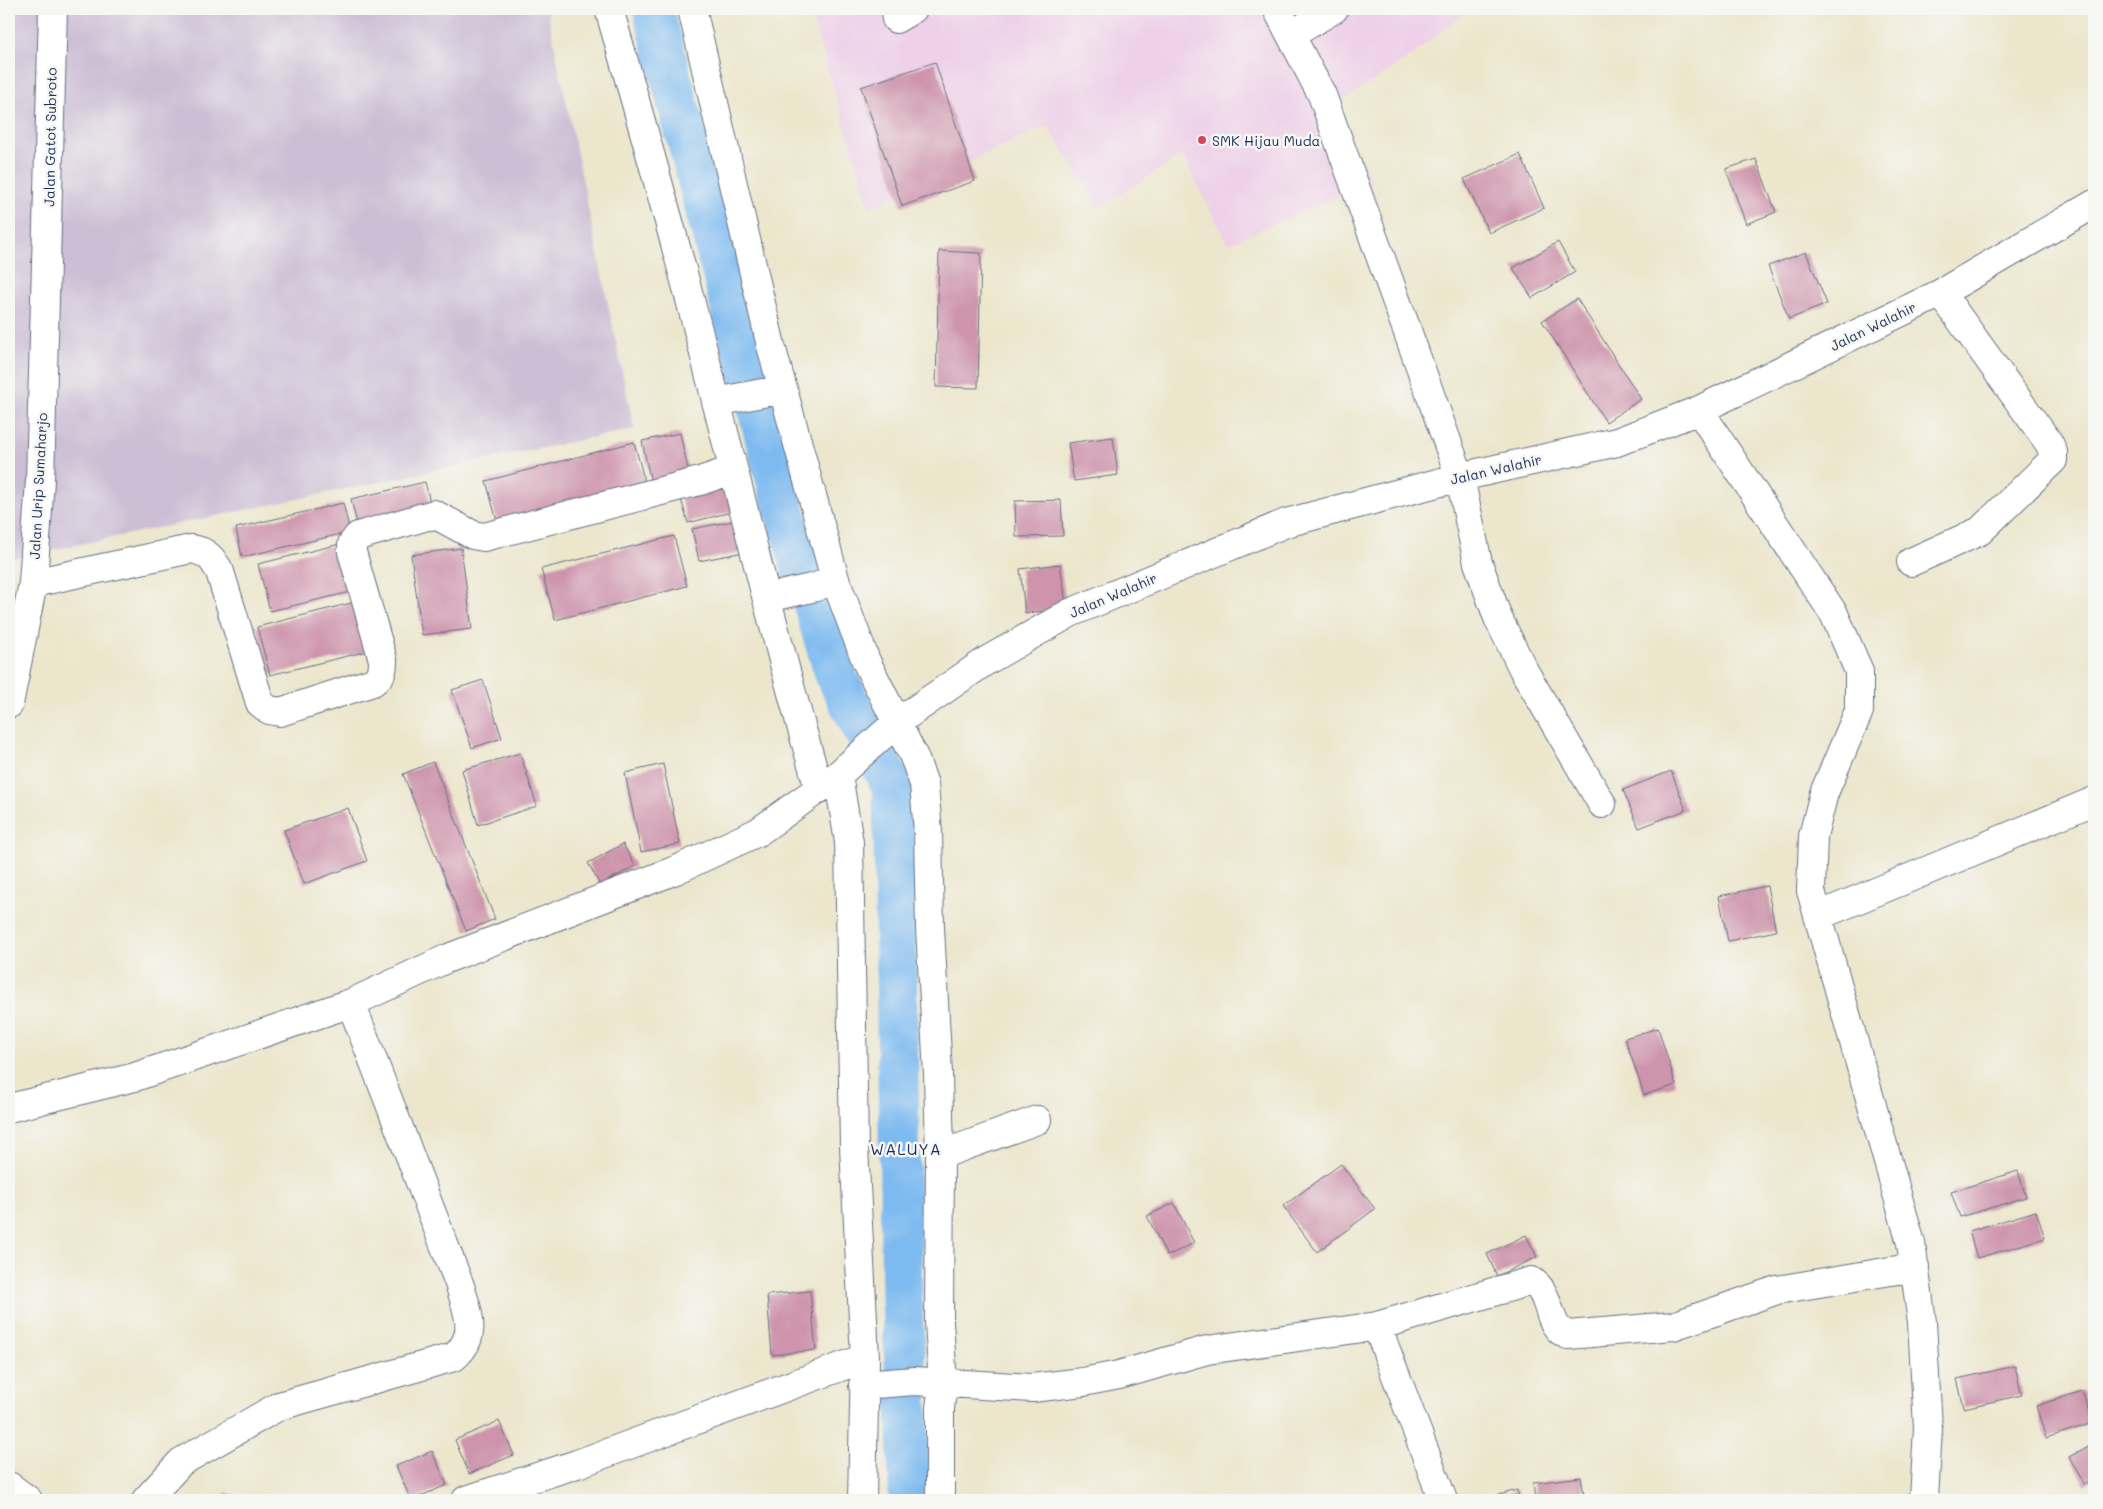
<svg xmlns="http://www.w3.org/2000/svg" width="2103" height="1509" viewBox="0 0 2103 1509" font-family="Mali,sans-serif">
  <rect width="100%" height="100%" fill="#f6f6f2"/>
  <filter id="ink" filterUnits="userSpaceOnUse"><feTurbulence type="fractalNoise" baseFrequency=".02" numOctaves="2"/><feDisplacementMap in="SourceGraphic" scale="10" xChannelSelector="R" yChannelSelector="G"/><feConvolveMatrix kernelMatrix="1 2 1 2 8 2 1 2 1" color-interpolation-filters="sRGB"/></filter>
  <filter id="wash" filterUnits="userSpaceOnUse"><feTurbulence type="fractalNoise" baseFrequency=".0096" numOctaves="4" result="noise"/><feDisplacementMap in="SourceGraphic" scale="20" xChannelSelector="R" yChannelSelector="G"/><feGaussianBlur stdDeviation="1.12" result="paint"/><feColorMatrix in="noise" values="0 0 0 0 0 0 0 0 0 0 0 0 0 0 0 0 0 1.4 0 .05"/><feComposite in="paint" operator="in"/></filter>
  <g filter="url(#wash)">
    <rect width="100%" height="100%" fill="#ece6cc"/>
    <path fill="#eed0e8" d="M809 9H1469L1410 57 1329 110 1373 182 1228 244 1182 155 1100 208 1047 125 870 208Z"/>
    <path fill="#ccbed4" d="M9 9H547L634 429 9 559Z"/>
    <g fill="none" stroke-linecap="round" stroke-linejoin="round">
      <path stroke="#7dbaf0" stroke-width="41" d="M653 9 784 509 835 674 893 788 902 1303 908 1426 909 1500"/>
    </g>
    <g id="blocks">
      <path fill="#cd94ac" d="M935 62 975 181 902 206 861 87Z
        M1520 154 1544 208 1489 233 1464 179Z
        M1756 159 1776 212 1746 224 1726 169Z
        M1558 242 1575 272 1532 298 1513 268Z
        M939 251 981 253 978 388 936 387Z
        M1806 252 1827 304 1789 319 1768 266Z
        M1577 299 1641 399 1606 422 1542 321Z
        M680 433 690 479 652 487 642 441Z
        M1113 437 1118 475 1074 481 1068 443Z
        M634 442 646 486 498 525 486 481Z
        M425 482 432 511 358 529 351 499Z
        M731 485 739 510 688 523 681 499Z
        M1061 500 1063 536 1016 537 1015 501Z
        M343 503 350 532 242 557 236 528Z
        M738 520 744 552 699 561 692 529Z
        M674 536 687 586 555 620 541 569Z
        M344 543 355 591 270 611 258 564Z
        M461 548 472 629 422 635 411 555Z
        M1060 564 1067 609 1025 613 1020 569Z
        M355 602 368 651 270 675 257 627Z
        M483 680 502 738 472 748 452 690Z
        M520 753 537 806 478 825 462 770Z
        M433 762 495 919 466 931 403 774Z
        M663 764 680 844 641 852 625 773Z
        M1671 771 1686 810 1639 828 1623 790Z
        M348 808 367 861 304 884 284 830Z
        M623 844 635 866 600 885 588 863Z
        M1767 886 1776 931 1728 941 1719 896Z
        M1658 1028 1676 1085 1644 1095 1625 1038Z
        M1341 1164 1375 1209 1317 1252 1283 1206Z
        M2018 1171 2026 1197 1960 1217 1951 1192Z
        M1174 1203 1194 1243 1167 1256 1147 1216Z
        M2036 1211 2045 1238 1977 1258 1969 1231Z
        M1526 1235 1537 1257 1497 1276 1487 1254Z
        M810 1291 816 1350 772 1355 767 1295Z
        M2015 1366 2022 1395 1964 1408 1957 1379Z
        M2082 1391 2093 1423 2046 1438 2036 1406Z
        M499 1421 514 1455 469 1474 455 1440Z
        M2094 1443V1479L2085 1485 2069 1457Z
        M432 1451 447 1485 411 1500 396 1466Z
        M1581 1477 1585 1500H1535L1533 1483Z
        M1517 1490 1520 1500H1481Z
        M227 1492 234 1500H218Z"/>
    </g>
  </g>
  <g filter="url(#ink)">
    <use href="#blocks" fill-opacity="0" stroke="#646f84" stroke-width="1"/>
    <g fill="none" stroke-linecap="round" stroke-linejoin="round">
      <g stroke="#646f84" stroke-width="30">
        <path id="street" d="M609 9C640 117 671 225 699 334 738 486 775 638 819 789
          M692 9 771 346 835 579 866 661 914 757 924 784 928 832 930 928 938 1074 940 1155 939 1322 943 1384 940 1408V1500
          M1277 9 1322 95 1460 477 1478 563 1498 618 1523 669 1602 804
          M896 19 913 9
          M1291 35 1334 9
          M716 402 783 389
          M1699 410 1834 614 1859 671V711L1824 793 1813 836 1811 891 1911 1243 1922 1322 1928 1428 1924 1500
          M1911 562 1980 531 2053 460V452L2049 443 1941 293
          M33 583 191 549C207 551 213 559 220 572L260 703 269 710 280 712 373 682C382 675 383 671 383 660L352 552V544L358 536 434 514 473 535 484 537 700 481 732 470
          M767 598 816 587 835 579
          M838 775 849 842 854 1147 865 1358 862 1500
          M1818 916 2094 801
          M9 1108 135 1077 351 1003 446 959 676 870 758 832 838 775 896 723 986 661 1070 613 1286 523 1460 477 1617 442 1699 410 1941 293 2094 204
          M940 1155 1037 1120
          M1377 1326 1531 1281C1553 1292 1545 1328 1568 1335L1673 1326 1777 1290 1915 1267
          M863 1385 914 1381 1032 1388 1083 1382 1119 1375 1207 1350 1377 1326 1443 1500
          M9 1486 28 1500
          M146 1500 181 1462 279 1406 454 1357C479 1336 468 1313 460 1286L351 1003
          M466 1500 577 1464 865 1358"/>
      </g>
      <g stroke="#646f84" stroke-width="30">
        <path id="highway" d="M9 704 33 583 40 480 53 9"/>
      </g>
      <use href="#street" stroke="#fff" stroke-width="28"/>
      <use href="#highway" stroke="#fff" stroke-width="28"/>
    </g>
  </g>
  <circle fill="#d1495b" stroke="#f6f6f2" stroke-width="2" cx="1202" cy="140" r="5"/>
  <g text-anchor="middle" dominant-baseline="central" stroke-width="5" stroke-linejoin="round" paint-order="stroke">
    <g font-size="14" fill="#1b2f5e" stroke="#f6f6f2">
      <text transform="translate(50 137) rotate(-89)">Jalan Gatot Subroto</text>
      <text transform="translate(1873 326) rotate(-26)">Jalan Walahir</text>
      <text transform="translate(1496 469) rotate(-13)">Jalan Walahir</text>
      <text transform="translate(38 486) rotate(-87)">Jalan Urip Sumaharjo</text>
      <text transform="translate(1113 595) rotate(-23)">Jalan Walahir</text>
    </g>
    <g font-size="14" fill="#1b2f5e" stroke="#f6f6f2" text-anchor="start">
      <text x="1212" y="140">SMK Hijau Muda</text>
    </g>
    <g font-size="16" letter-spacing="1" fill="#1b2f5e" stroke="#f6f6f2">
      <text x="906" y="1148">WALUYA</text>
    </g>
  </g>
  <rect width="2103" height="1509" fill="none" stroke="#f6f6f2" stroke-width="30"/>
</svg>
